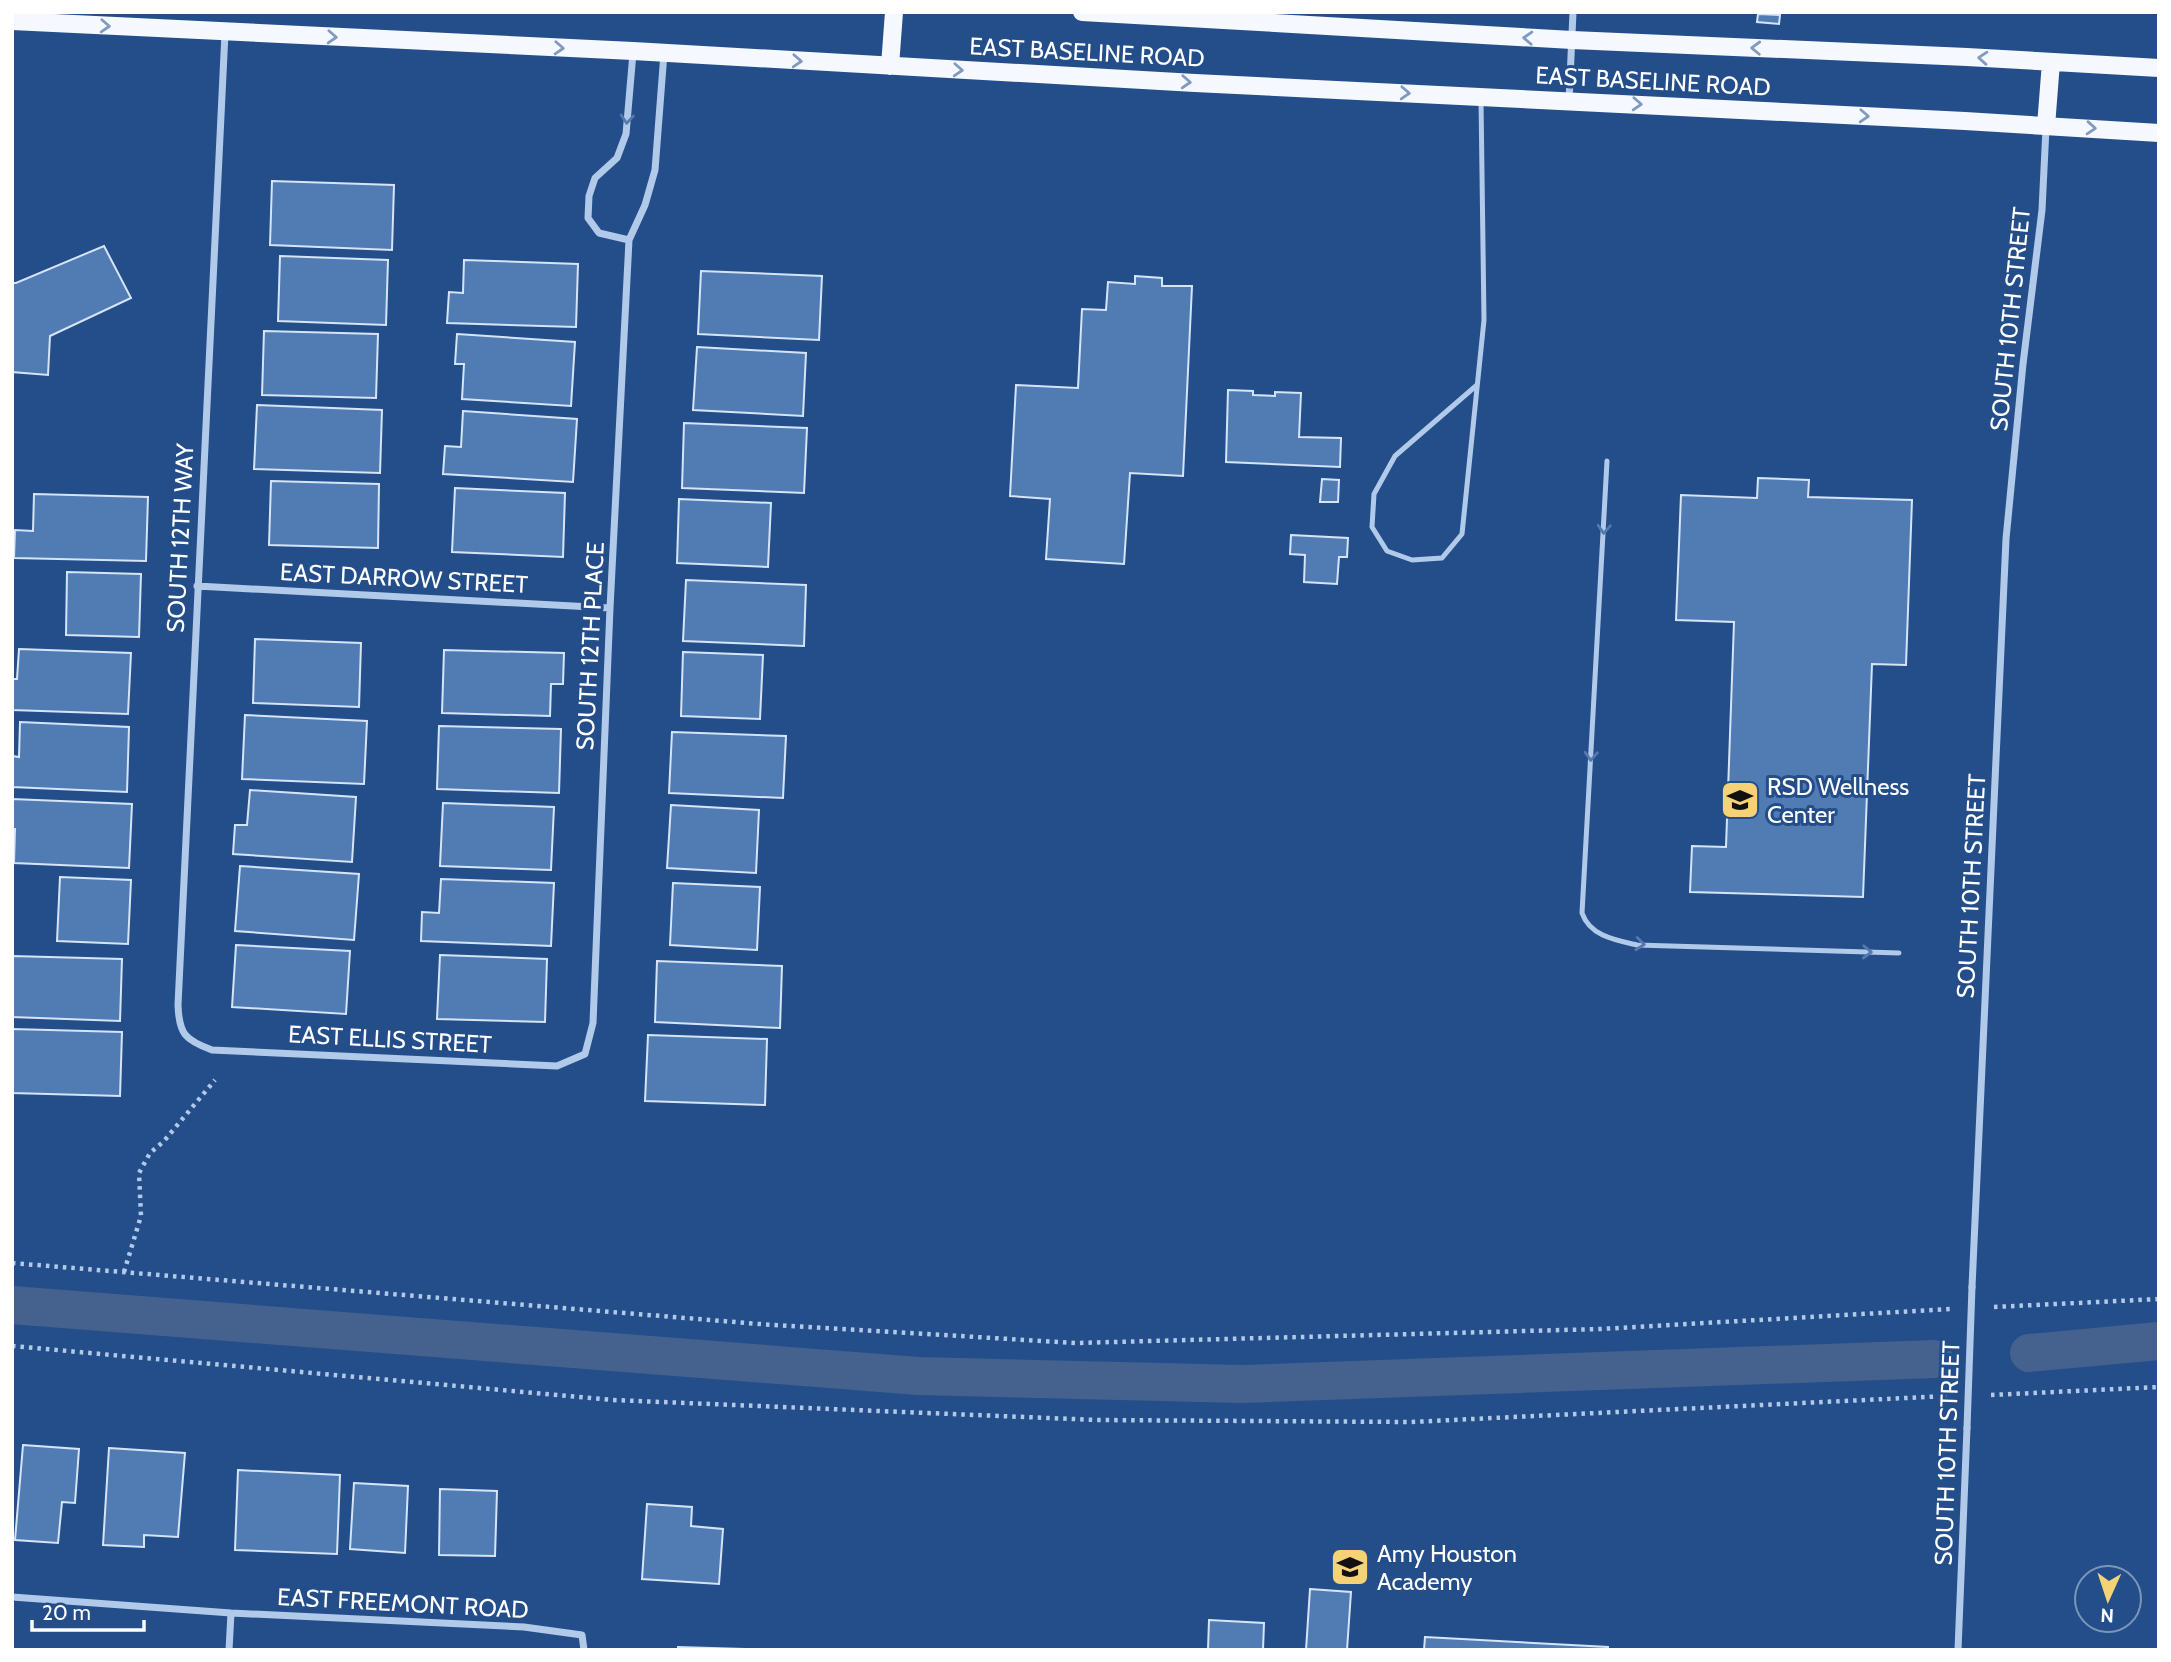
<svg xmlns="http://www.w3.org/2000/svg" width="2171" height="1662" viewBox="0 0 2171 1662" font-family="Cabin,sans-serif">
  <rect width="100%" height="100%" fill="#244e8a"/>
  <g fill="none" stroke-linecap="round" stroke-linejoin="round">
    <path stroke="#44628d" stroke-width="38" d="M12 1305 918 1376 1243 1384 1934 1359
      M2029 1353 2159 1341"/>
  </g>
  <path fill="#517bb3" stroke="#d6e4f8" stroke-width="2" d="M1758 14 1780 15 1779 24 1757 22Z
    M272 181 394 185 392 250 270 245Z
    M104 246 131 298 50 336 48 375 12 372V283H16Z
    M280 256 388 260 386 325 278 321Z
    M464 260 578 264 576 327 447 323 449 292 463 293Z
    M701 271 822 276 819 340 698 334Z
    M1135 276 1162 278V286H1192L1183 476 1130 473 1124 564 1046 559 1050 499 1010 496 1016 385 1078 388 1082 309 1106 310 1108 282 1135 284Z
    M264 331 378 334 376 398 262 395Z
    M457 334 575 342 571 406 462 399 464 364H455Z
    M697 347 806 353 803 416 693 410Z
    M1228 390 1253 391V395L1275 396V392L1301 393 1299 437 1341 438 1340 467 1226 462Z
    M257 405 382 410 380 473 254 469Z
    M463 411 577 419 573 482 443 474 445 446 461 447Z
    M684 423 807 428 804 493 682 488Z
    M1758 478 1809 480 1808 497 1912 500 1906 665 1872 664 1863 897 1690 892 1692 846 1726 847 1734 622 1676 620 1681 495 1757 498Z
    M1322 479 1339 480 1338 502H1320Z
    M271 481 379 484 378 548 269 545Z
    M455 488 565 493 563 557 452 552Z
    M34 494 148 497 146 561 14 558 15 530 33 531Z
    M679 499 771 503 768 567 677 563Z
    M1291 535 1348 538 1347 557H1339L1337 584 1304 582 1305 555 1290 554Z
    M67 572 141 574 139 637 66 635Z
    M686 580 806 585 804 646 683 641Z
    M255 639 361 643 359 707 253 703Z
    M19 649 131 653 128 714 12 710V679H17Z
    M444 650 564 653 563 684H551L550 716 442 713Z
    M683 652 763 655 760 719 681 716Z
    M245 715 367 721 364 784 242 779Z
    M20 722 129 727 127 792 12 787V756L19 757Z
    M439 726 561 729 559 793 437 789Z
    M672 732 786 736 783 798 669 793Z
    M250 790 356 797 352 862 233 854 235 825H247Z
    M12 799 132 804 129 868 14 863 15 829H12Z
    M443 803 554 807 551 870 440 866Z
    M671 805 759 810 756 873 667 868Z
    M240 866 359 874 354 940 235 931Z
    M60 877 131 880 128 944 57 941Z
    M441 879 554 883 551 946 421 941 422 912 439 913Z
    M673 883 760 887 757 950 670 945Z
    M236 945 350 951 346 1014 232 1007Z
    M440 955 547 959 545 1022 437 1019Z
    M12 956 122 959 120 1021 12 1017Z
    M657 961 782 966 780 1028 655 1022Z
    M12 1029 122 1032 120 1096 12 1093Z
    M648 1035 767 1039 765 1105 645 1101Z
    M23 1445 79 1449 75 1503 62 1502 58 1543 15 1540Z
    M109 1448 185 1453 178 1537 144 1535V1547L103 1545Z
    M238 1470 340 1475 337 1554 235 1550Z
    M354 1483 408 1486 405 1553 350 1549Z
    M440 1489 497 1491 495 1556 439 1555Z
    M647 1504 692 1507 691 1526 723 1529 719 1584 642 1579Z
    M1310 1589 1351 1592 1347 1650H1306Z
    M1209 1620 1264 1623 1263 1650H1208Z
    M1425 1637 1608 1647V1650H1424Z
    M678 1647 744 1649V1650H678Z"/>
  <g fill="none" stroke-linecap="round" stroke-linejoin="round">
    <path stroke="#b1caea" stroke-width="4.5" stroke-dasharray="3.5 5" stroke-linecap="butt" d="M12 1263 759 1324 1076 1343 1600 1329 1950 1309
      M124 1272 141 1216 139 1173 150 1153 164 1141 215 1080
      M1994 1307 2159 1299
      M12 1346 613 1400 1097 1420 1411 1422 1947 1396
      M1991 1395 2159 1387"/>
    <path stroke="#b1caea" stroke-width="5" d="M1477 385 1395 456 1374 494 1372 527 1387 551 1412 560 1442 558 1462 534 1484 320 1481 100
      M1607 461 1582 913C1590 936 1615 940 1637 945L1899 953"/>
    <path stroke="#b1caea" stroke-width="7" d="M225 33 178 1005C179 1034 185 1040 212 1050L557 1066 585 1054 593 1023 610 608 629 240 645 205 655 170 664 53
      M1569 101 1573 12
      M629 240 599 233 588 218 589 196 595 178 617 158 626 134 633 53
      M197 586 610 608
      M1972 1287 2006 539 2023 364 2042 210 2046 128
      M12 1597 231 1613 524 1627 582 1635 584 1650
      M229 1650 231 1613
      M1958 1650 1967 1428"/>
    <path stroke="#f5f8fe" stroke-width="18" d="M1082 12 1572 40 1967 57 2159 68
      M12 21 633 51 1195 83 1965 121 2159 133
      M890 66 894 12
      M2046 126 2051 62"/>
    <path stroke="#b1caea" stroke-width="7" d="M1967 1428 1972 1287"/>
  </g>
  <defs><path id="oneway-chevron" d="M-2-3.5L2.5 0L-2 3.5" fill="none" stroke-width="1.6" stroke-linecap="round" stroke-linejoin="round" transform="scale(1.75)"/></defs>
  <g stroke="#829abe">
    <use href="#oneway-chevron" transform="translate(105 26) rotate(3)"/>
    <use href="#oneway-chevron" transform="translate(332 37) rotate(3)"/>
    <use href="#oneway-chevron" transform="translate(1528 38) rotate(-177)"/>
    <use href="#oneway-chevron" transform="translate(559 48) rotate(3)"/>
    <use href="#oneway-chevron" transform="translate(1756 48) rotate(-178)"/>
    <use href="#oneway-chevron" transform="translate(1983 58) rotate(-176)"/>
    <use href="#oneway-chevron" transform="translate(797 61) rotate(3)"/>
    <use href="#oneway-chevron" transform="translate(958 70) rotate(3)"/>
    <use href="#oneway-chevron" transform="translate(1186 82) rotate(3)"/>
    <use href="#oneway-chevron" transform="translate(1405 93) rotate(3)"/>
    <use href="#oneway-chevron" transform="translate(1637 104) rotate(3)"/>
    <use href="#oneway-chevron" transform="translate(1864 116) rotate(3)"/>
    <use href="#oneway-chevron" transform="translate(2091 128) rotate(4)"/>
  </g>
  <g stroke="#5579ac">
    <use href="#oneway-chevron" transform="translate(627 119) rotate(95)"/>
    <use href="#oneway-chevron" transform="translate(1604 529) rotate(93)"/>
    <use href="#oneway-chevron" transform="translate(1591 756) rotate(93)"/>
    <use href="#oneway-chevron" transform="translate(1640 944) rotate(6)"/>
    <use href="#oneway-chevron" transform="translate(1867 952) rotate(2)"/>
  </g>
  <defs>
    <g id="school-square" transform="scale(2.0125)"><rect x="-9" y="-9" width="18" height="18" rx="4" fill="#f4d275" stroke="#244e8a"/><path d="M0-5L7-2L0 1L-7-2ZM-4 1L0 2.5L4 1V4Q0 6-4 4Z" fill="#111"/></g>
  </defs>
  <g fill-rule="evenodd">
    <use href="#school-square" x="1740" y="800"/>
    <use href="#school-square" x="1350" y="1567"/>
  </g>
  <g text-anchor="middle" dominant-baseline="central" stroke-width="6" stroke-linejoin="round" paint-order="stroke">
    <g font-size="24" fill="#fff" stroke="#244e8a">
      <text transform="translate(1087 52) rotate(3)">EAST BASELINE ROAD</text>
      <text transform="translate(1653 81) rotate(3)">EAST BASELINE ROAD</text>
      <text transform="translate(2010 319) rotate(-84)">SOUTH 10TH STREET</text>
      <text transform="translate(180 538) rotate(-87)">SOUTH 12TH WAY</text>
      <text transform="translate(404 578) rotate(3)">EAST DARROW STREET</text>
      <text transform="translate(590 646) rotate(-87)">SOUTH 12TH PLACE</text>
      <text transform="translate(1971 886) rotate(-87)">SOUTH 10TH STREET</text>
      <text transform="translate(390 1039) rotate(3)">EAST ELLIS STREET</text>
      <text transform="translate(1947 1453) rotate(-88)">SOUTH 10TH STREET</text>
      <text transform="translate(403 1603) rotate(3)">EAST FREEMONT ROAD</text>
    </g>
    <g font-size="24" fill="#fff" stroke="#244e8a" text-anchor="start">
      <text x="1767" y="786">RSD Wellness<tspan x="1767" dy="28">Center</tspan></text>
      <text x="1377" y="1553">Amy Houston<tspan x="1377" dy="28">Academy</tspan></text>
    </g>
  </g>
  <rect width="2171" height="1662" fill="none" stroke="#ffffff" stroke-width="28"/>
  <g transform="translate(2108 1599) rotate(183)"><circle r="33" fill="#244e8a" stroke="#7c95b9" stroke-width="2"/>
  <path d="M0-5L12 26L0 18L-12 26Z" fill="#f4d275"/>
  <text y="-10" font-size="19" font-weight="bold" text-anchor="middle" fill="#ffffff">N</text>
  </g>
  <path d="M32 1620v10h112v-10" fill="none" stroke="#ffffff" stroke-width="3.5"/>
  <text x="42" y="1620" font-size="21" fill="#ffffff" stroke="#244e8a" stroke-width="5" paint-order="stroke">20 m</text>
</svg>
